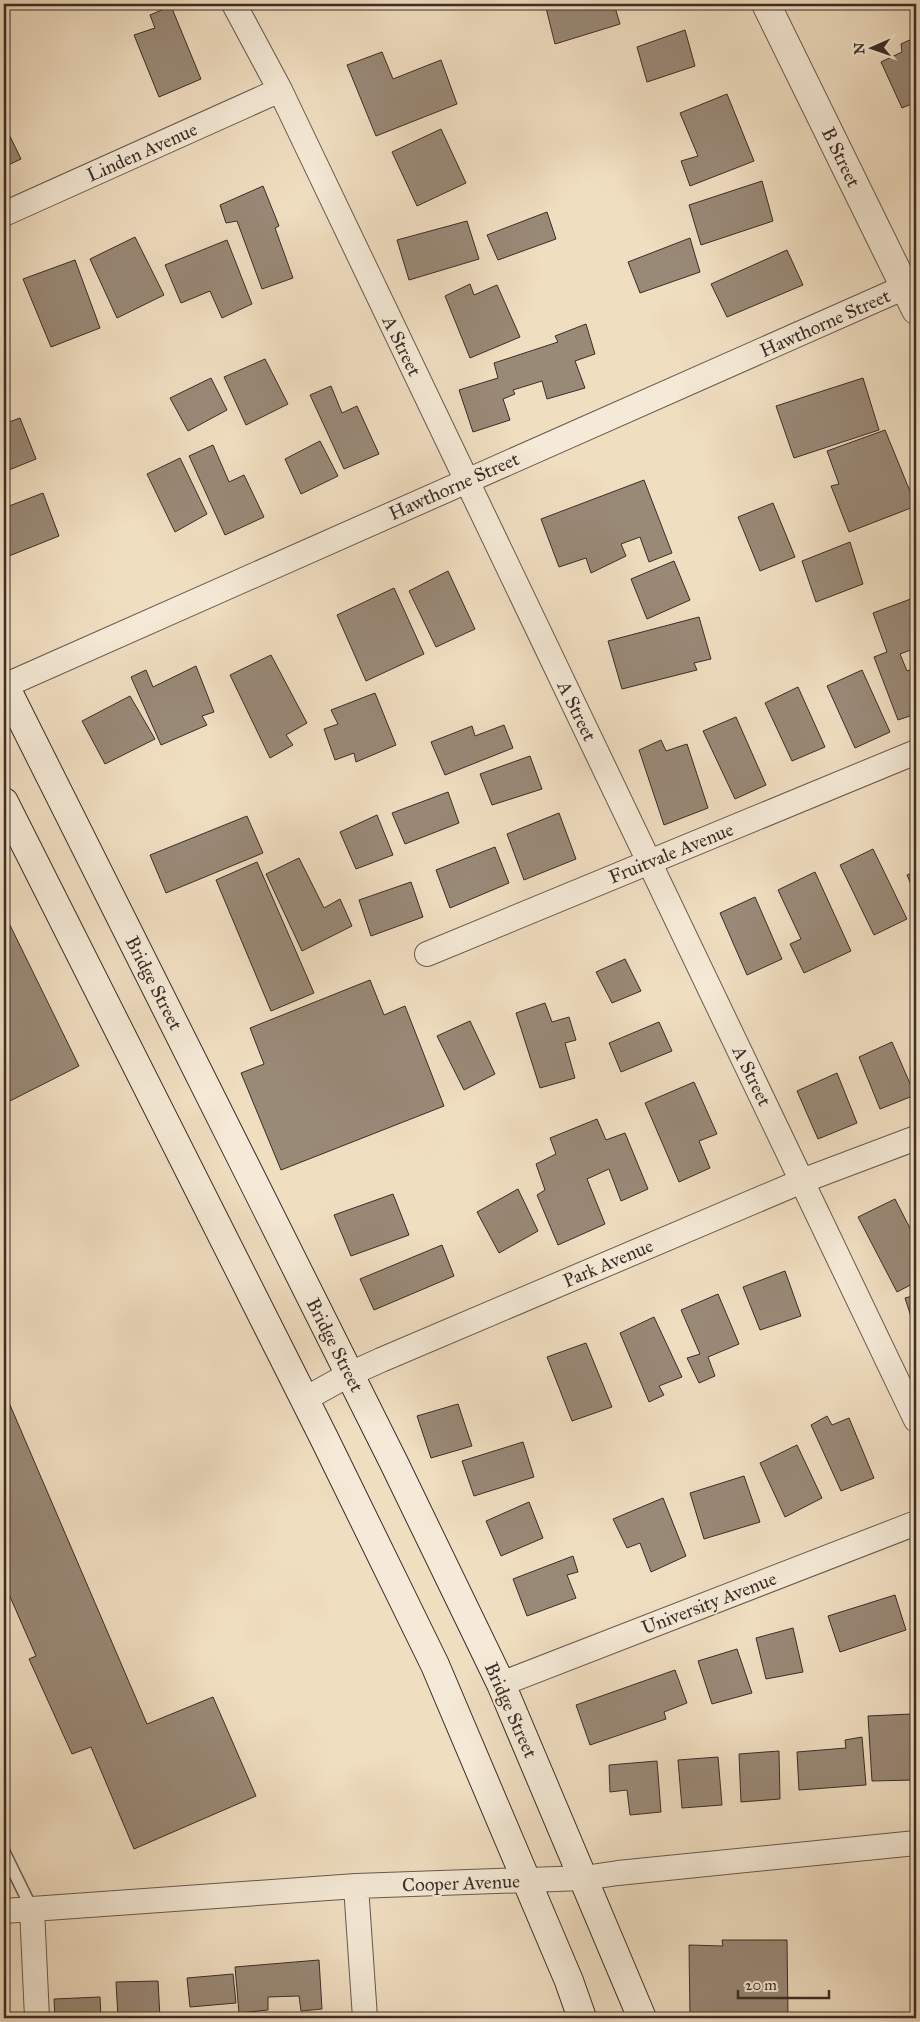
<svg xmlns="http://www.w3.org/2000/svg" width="920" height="2022" viewBox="0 0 920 2022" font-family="'IM FELL Great Primer',serif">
  <rect width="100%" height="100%" fill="#f0dec1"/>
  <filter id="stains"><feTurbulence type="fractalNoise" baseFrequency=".004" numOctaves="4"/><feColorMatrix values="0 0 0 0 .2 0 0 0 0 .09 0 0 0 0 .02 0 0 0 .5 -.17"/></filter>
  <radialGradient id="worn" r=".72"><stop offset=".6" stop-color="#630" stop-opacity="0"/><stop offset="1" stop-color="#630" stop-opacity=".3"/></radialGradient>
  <path fill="#998977" stroke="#3a2d27" d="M556 4H614L620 24 555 44 546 8Z
    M171 6 201 79 159 97 134 35 155 28 150 15Z
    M685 30 695 66 647 82 637 47Z
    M916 37V102L902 108 881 62 902 52 901 44Z
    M382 52 393 79 441 60 457 104 376 136 347 65Z
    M727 94 754 161 690 186 681 161 698 156 680 113Z
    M4 124 21 159 4 167Z
    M441 129 466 183 417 206 392 152Z
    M762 181 773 221 701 245 689 205Z
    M263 186 279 226 275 228 293 278 262 289 237 221 226 223 220 205Z
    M547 212 556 239 498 260 487 235Z
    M467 221 479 259 409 280 397 240Z
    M135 237 164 295 117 318 90 259Z
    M690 238 700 272 640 293 628 262Z
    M227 240 252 304 222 318 210 291 181 303 165 265Z
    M787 250 803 285 727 317 711 284Z
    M75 260 100 328 51 347 23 279Z
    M470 284 474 295 497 285 520 337 470 358 445 296Z
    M586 324 595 354 575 361 585 388 547 399 542 381 513 390 515 394 503 399 510 420 473 432 459 390 498 378 494 363 558 342 555 336Z
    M265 359 288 404 246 425 224 377Z
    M211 378 227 410 188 431 170 398Z
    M863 378 879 430 794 458 776 406Z
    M331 386 342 413 357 406 379 454 344 469 310 395Z
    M20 418 36 459 4 472V424Z
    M885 430 916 506 849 532 831 486 839 484 827 451Z
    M320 441 338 476 301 494 285 459Z
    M213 445 229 482 244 475 264 517 225 535 189 456Z
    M180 458 207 514 175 532 147 474Z
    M644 480 672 553 649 562 640 537 621 544 626 556 591 573 586 558 559 567 541 519Z
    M43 493 59 536 4 558V508Z
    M773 503 795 557 760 571 738 517Z
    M850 542 863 584 816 602 802 561Z
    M674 561 690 600 647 619 631 579Z
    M448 571 475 629 436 647 409 591Z
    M394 588 424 654 366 681 337 615Z
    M916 597V648L900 654 907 671 916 667V714L898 720 874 657 887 652 873 613Z
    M699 617 711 659 694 663 697 670 622 689 608 641Z
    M271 655 307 723 286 735 293 745 270 758 230 675Z
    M196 666 214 712 202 716 207 725 161 745 131 677 146 670 153 687Z
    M862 670 890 732 855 748 827 686Z
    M798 687 825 747 792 761 765 703Z
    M375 693 396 745 356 762 354 753 335 760 324 729 338 724 331 710Z
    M130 696 155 739 105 764 82 721Z
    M736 717 766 785 735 799 703 731Z
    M504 725 513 748 445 775 431 742 472 726 475 736Z
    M661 740 666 751 687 744 708 808 664 825 639 750Z
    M530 756 542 789 492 805 480 774Z
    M448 792 459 823 405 844 392 813Z
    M559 813 576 859 524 880 507 834Z
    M377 815 393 855 356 869 340 832Z
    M247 816 263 853 166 893 150 855Z
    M495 847 509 883 450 908 436 870Z
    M873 849 907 919 874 935 840 865Z
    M299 858 324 908 340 899 352 926 302 951 266 874Z
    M257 862 314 993 271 1011 216 880Z
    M916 871V896L907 875Z
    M815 872 851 951 804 973 790 944 801 939 778 890Z
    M411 882 423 917 371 936 359 900Z
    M755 897 782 959 747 975 720 913Z
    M4 913 79 1066 4 1104Z
    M625 959 641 991 612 1003 596 972Z
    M370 980 384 1015 405 1006 444 1106 281 1170 241 1073 264 1064 250 1028Z
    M545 1003 552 1022 569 1017 576 1040 565 1043 575 1078 540 1088 516 1013Z
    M470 1021 495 1074 464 1090 437 1036Z
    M659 1022 672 1051 621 1072 609 1043Z
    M892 1042 915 1095 880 1109 859 1057Z
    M837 1073 857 1123 818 1139 797 1091Z
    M694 1082 717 1134 699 1141 710 1168 679 1182 645 1103Z
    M597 1119 606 1140 625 1133 648 1189 621 1201 609 1169 587 1179 605 1224 558 1245 537 1195 545 1190 536 1164 556 1154 550 1138Z
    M518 1189 538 1231 499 1253 477 1212Z
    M393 1194 409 1235 351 1256 334 1215Z
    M895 1199 916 1240V1282L897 1292 858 1217Z
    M442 1245 454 1276 374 1310 360 1279Z
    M785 1271 801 1316 760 1330 743 1287Z
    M718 1294 739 1344 708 1357 715 1376 699 1383 687 1358 700 1354 681 1310Z
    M916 1295V1329H915L905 1298Z
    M654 1317 682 1377 659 1386 664 1395 649 1402 620 1333Z
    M586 1343 612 1407 572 1421 547 1357Z
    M4 1391 147 1724 213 1697 256 1796 134 1849 91 1747 72 1754 29 1659 36 1656 4 1583Z
    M458 1404 472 1446 431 1458 417 1416Z
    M827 1416 832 1425 849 1418 874 1478 841 1491 811 1425Z
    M523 1442 534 1477 474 1496 462 1461Z
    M797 1445 822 1498 785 1517 760 1463Z
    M744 1476 760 1522 704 1539 690 1493Z
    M663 1498 686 1556 651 1572 640 1543 627 1548 613 1519Z
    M529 1502 543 1538 501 1556 486 1521Z
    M573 1556 578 1572 567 1575 576 1598 527 1616 513 1579Z
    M895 1595 906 1630 840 1652 828 1616Z
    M793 1628 803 1672 766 1679 756 1638Z
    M737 1649 752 1693 712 1704 698 1661Z
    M675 1670 687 1703 664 1712 666 1719 590 1745 576 1705Z
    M911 1714 914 1780 872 1781 868 1716Z
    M862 1737 866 1785 799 1790 797 1752 846 1748 845 1740Z
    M779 1751 780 1799 741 1802 739 1754Z
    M718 1757 722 1805 682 1808 678 1760Z
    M657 1761 661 1812 630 1815 627 1790 610 1792 609 1765Z
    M722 1940H787L788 2018H690L689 1945 723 1946Z
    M319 1960 322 2009 301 2011 299 1996 268 1997V2010L239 2013 235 1967Z
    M233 1974 236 2003 190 2007 187 1978Z
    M158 1981 160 2018H118L116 1982Z
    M100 1997 101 2018H55L54 1999Z"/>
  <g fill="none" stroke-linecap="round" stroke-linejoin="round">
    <g stroke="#68594e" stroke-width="14">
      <path id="service" d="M4 1852 32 1909"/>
    </g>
    <g stroke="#68594e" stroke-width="26">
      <path id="minor" d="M234 4 280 90 916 1420
        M4 214 280 90
        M4 686 905 287
        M427 954 916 752
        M305 1399 350 1374 381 1360 802 1181 916 1138
        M501 1684 916 1523
        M356 1886 365 2018
        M32 1909 37 2018
        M4 1911 356 1886 584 1878 618 1873 916 1843"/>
    </g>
    <g stroke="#68594e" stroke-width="30">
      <path id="tertiary" d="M766 4 916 310"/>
    </g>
    <g stroke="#3a2d27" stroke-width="30">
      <path id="secondary" d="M4 684 394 1463 501 1684 642 2018
        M4 802 324 1438 435 1665 569 1981 582 2018"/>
    </g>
    <use href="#service" stroke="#f5ead7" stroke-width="11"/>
    <use href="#minor" stroke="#f5ead7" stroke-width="24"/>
    <use href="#tertiary" stroke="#f5ead7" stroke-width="28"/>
    <use href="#secondary" stroke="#f5ead7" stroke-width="28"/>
  </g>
  <g text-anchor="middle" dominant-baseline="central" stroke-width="4" stroke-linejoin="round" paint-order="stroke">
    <g font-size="19" fill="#3a2d27" stroke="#f5ead7">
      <text transform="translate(142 152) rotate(-24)">Linden Avenue</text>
      <text transform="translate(841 157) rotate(64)">B Street</text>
      <text transform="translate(825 323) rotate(-24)">Hawthorne Street</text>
      <text transform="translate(402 346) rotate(64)">A Street</text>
      <text transform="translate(454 486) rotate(-24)">Hawthorne Street</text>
      <text transform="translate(577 711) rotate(64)">A Street</text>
      <text transform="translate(671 853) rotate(-22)">Fruitvale Avenue</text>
      <text transform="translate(154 983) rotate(63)">Bridge Street</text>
      <text transform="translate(752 1076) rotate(64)">A Street</text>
      <text transform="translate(608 1263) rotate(-23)">Park Avenue</text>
      <text transform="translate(335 1345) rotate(63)">Bridge Street</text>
      <text transform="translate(709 1603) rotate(-21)">University Avenue</text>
      <text transform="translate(511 1710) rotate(66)">Bridge Street</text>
      <text transform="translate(461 1883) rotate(-2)">Cooper Avenue</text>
    </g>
  </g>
  <rect width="920" height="2022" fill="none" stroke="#f0dec1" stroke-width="20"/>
  <rect x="5" y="5" width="910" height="2012" fill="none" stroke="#3a2d27" stroke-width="2.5"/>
  <rect x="10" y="10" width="900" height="2002" fill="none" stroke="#3a2d27"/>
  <g transform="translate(872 48) rotate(268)" stroke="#f5ead7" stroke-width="4" paint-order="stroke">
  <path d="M0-4L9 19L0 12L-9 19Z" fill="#3a2d27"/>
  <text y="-8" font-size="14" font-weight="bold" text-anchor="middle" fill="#3a2d27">N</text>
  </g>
  <path d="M738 1990v8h91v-8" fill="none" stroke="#3a2d27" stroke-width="2.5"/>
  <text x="745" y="1990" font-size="15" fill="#3a2d27" stroke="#f5ead7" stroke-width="4" paint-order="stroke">20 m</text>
  <rect width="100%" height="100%" filter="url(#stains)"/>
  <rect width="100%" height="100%" fill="url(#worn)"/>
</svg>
